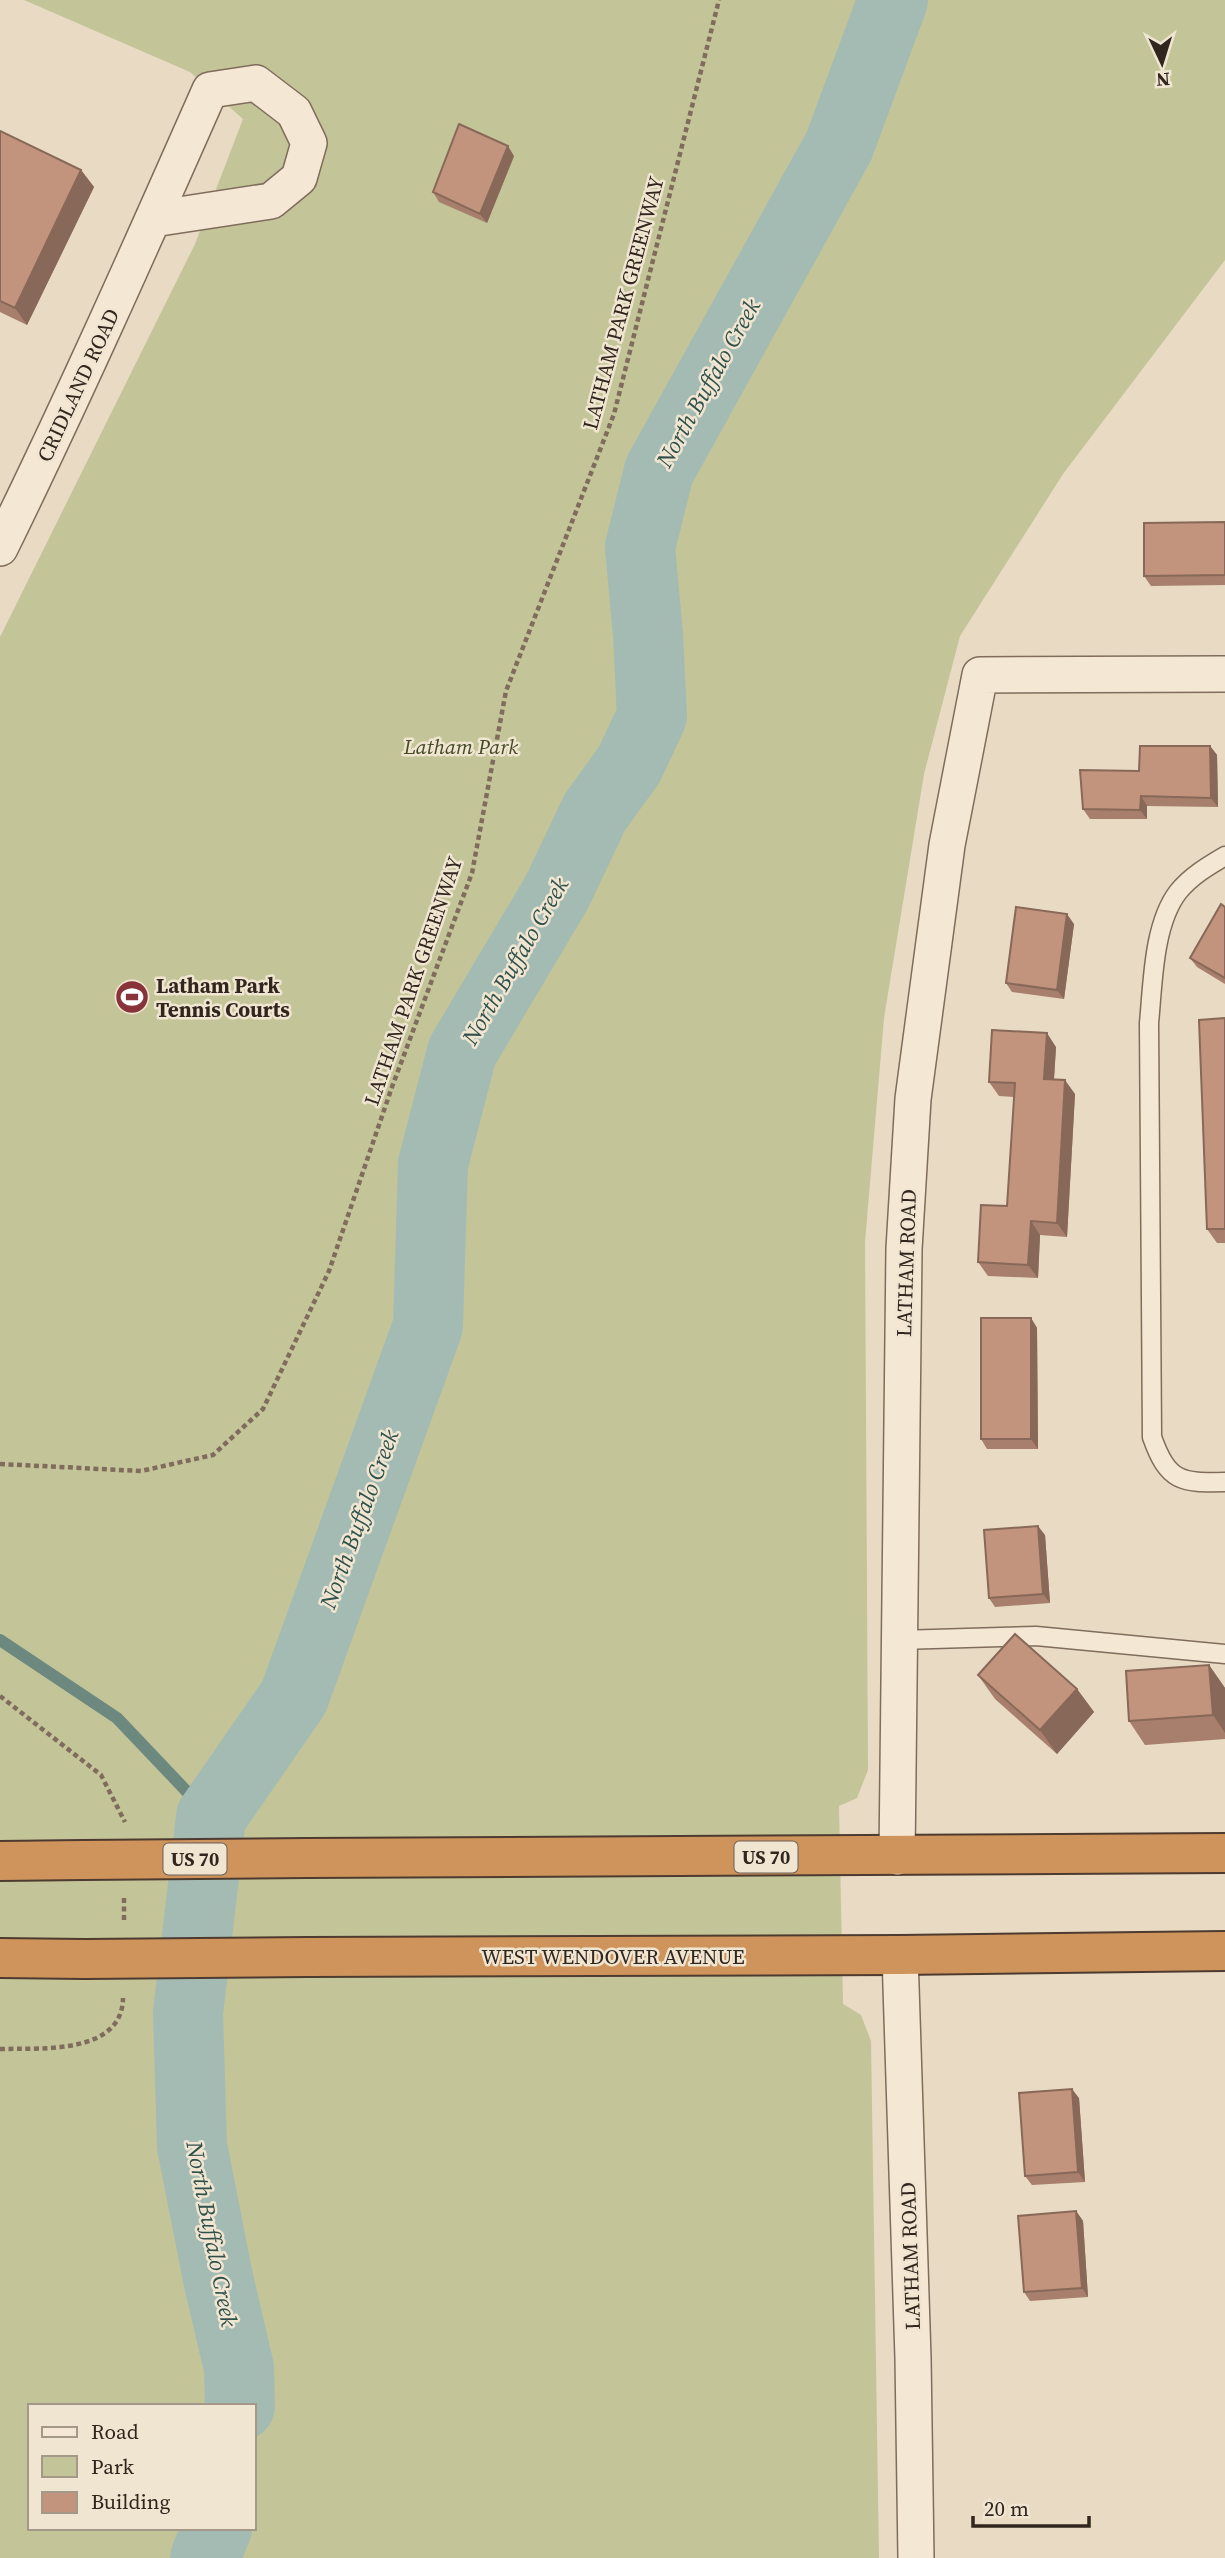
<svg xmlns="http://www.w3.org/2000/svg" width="1225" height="2558" viewBox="0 0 1225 2558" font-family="'Source Serif 4',serif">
  <rect width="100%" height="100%" fill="#e8dac3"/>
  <path fill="#c3c498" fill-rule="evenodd" d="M24 0H1225V260L1063 474 960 636 924 774 884 1018 865 1242 868 1770 857 1798 839 1806 843 2004 861 2015 871 2041 879 2558H0V637L195 244 243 119 190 72ZM30 2406H254V2528H30Z"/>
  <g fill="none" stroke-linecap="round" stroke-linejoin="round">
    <path stroke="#6d887f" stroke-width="12" d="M0 1640 117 1718 211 1817"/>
    <path stroke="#a4bbb3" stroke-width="70" d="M240 2406 239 2368 218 2278 192 2146 188 2013 211 1817 294 1697 428 1326 433 1164 462 1052 557 892 595 812 629 765 652 716 648 635 640 547 659 471 839 146 893 0
      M205 2558 217 2528"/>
    <g stroke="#806c5c" stroke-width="21">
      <path id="lane" d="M1225 856C1208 866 1191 876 1178 892 1153 925 1153 983 1149 1023L1152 1437C1168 1482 1181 1483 1225 1482
        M899 1640 1036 1636 1225 1654"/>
    </g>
    <g stroke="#806c5c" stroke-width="38">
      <path id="street" d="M0 548C74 397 142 244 210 90L256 83 294 112 309 143 299 178 271 201 153 219
        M897 1857 904 1249 913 1099 947 845 980 675 1225 674
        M900 1955 913 2358 916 2558"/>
    </g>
    <g stroke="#4e3b30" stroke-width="42">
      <path id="highway" d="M307 1858 1225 1853
        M0 1861 83 1860
        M308 1957 900 1955 1225 1951
        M0 1958 85 1959"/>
    </g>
    <path stroke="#806c5c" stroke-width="4.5" stroke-dasharray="5 3.5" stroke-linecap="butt" d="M0 1464 141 1471 213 1455 263 1409 329 1271 392 1087 472 873 506 691 614 414 719 0
      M0 1696 101 1775 125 1822
      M124 1920V1897
      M0 2049C41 2048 122 2055 123 1998"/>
    <use href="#lane" stroke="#f4e8d5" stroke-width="18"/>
    <use href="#street" stroke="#f4e8d5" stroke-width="35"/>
    <use href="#highway" stroke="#ce945c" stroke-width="38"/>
    <g stroke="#4e3b30" stroke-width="42" stroke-linecap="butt">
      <path id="highway-bridge" d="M83 1860 307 1858
        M85 1959 308 1957"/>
    </g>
    <use href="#highway-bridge" stroke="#ce945c" stroke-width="38"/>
  </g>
  <path fill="#a77f6c" d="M0 131 81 170 94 187 27 325 0 312Z
    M514 156 487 223 439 202 433 192Z
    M1225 522V585L1151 586 1144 576Z
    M1210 746 1217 755 1218 807 1147 806V819H1090L1083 809 1139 771Z
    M1225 907V984L1197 967 1190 958Z
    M1074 924 1064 999 1012 992 1006 983Z
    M1225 1018V1243H1217L1207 1229Z
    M1056 1047 1054 1080 1075 1094 1067 1237 1040 1235 1038 1278 988 1276 978 1262 1007 1206 1014 1097 999 1096 989 1082Z
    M1031 1318 1037 1328 1038 1449H987L981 1439Z
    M1045 1535 1050 1603 995 1607 989 1598Z
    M1209 1665 1225 1688V1739L1145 1745 1129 1721Z
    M978 1675 1077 1689 1094 1712 1057 1754 995 1699Z
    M1079 2098 1085 2182 1032 2185 1025 2176Z
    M1076 2211 1083 2221 1088 2297 1030 2301 1024 2292Z"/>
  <path fill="#886858" d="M508 146 514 156 487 223 480 214Z
    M81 170 94 187 27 325 15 308Z
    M1210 746 1217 755 1218 807 1211 798Z
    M1141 796 1147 806V819L1140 810Z
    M1067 914 1074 924 1064 999 1057 990Z
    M1047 1033 1056 1047 1053 1093 1044 1079Z
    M1065 1080 1075 1094 1067 1237 1057 1223Z
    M1031 1221 1040 1235 1038 1278 1028 1265Z
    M1031 1318 1037 1328 1038 1449 1031 1439Z
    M1038 1526 1045 1535 1050 1603 1043 1594Z
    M1209 1665 1225 1688V1733L1213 1715Z
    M1077 1689 1094 1712 1057 1754 1040 1730Z
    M1072 2089 1079 2098 1085 2182 1078 2172Z
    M1076 2211 1083 2221 1088 2297 1082 2288Z"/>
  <path fill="#c2947d" stroke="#886858" stroke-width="2" d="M459 124 508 146 480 214 433 192Z
    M0 131 81 170 15 308 0 301Z
    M1225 522V575L1144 576V523Z
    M1140 746H1210L1211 798 1141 796 1140 810 1083 809 1080 770 1139 771Z
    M1221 904 1225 907V978L1190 958Z
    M1016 907 1067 914 1057 990 1006 983Z
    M1225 1018V1229H1207L1199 1020Z
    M992 1030 1047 1033 1044 1079 1065 1080 1057 1223 1031 1221 1028 1265 978 1262 981 1205 1007 1206 1015 1083 989 1082Z
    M981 1318H1031V1439H981Z
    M1038 1526 1043 1594 989 1598 984 1530Z
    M1015 1634 1077 1689 1040 1730 978 1675Z
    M1209 1665 1213 1715 1129 1721 1126 1671Z
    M1072 2089 1078 2172 1025 2176 1019 2093Z
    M1076 2211 1082 2288 1024 2292 1018 2216Z"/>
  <defs>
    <g id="stadium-disc" transform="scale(1.75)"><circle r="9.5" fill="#88333a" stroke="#f0e5d1"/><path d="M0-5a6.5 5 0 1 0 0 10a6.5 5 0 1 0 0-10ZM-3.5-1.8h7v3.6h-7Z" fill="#fff"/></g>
  </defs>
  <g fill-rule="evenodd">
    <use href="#stadium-disc" x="132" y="997"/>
  </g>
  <g text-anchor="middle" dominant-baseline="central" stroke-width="5" stroke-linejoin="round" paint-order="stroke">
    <g fill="#f0e5d1" stroke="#6a5f54" stroke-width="2">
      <rect x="734.5" y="1841.5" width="63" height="31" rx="5"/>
      <rect x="163.5" y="1843.5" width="63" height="31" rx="5"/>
    </g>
    <g font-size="19" font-weight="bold" fill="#31261e">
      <text x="766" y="1857">US 70</text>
      <text x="195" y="1859">US 70</text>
    </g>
    <g font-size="21" fill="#31261e" stroke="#f0e5d1">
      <text transform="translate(623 303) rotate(-75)">LATHAM PARK GREENWAY</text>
      <text transform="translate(78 385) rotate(-65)">CRIDLAND ROAD</text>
      <text transform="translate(413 981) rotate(-71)">LATHAM PARK GREENWAY</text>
      <text transform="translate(906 1263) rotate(-88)">LATHAM ROAD</text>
      <text x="613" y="1956">WEST WENDOVER AVENUE</text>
      <text transform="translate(910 2256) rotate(-92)">LATHAM ROAD</text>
    </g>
    <g font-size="21" font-style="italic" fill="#454b27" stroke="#f0e5d1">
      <text x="461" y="746">Latham Park</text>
    </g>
    <g font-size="21" font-weight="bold" fill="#31261e" stroke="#f0e5d1" text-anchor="start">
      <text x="156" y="985">Latham Park<tspan x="156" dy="24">Tennis Courts</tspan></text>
    </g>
    <g font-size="23" font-style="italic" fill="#2f504b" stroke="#f0e5d1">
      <text transform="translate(708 383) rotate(-61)">North Buffalo Creek</text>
      <text transform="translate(515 961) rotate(-60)">North Buffalo Creek</text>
      <text transform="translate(359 1519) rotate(-70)">North Buffalo Creek</text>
      <text transform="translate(212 2234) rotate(79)">North Buffalo Creek</text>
    </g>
  </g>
  <rect x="28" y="2404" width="228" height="126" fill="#f0e5d1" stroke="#a49989" stroke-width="2"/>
  <rect x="42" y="2427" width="35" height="10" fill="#f4e8d5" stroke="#a49989" stroke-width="2"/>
  <text x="91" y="2439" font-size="21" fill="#31261e">Road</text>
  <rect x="42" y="2456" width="35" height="21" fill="#c3c498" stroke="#a49989" stroke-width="2"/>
  <text x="91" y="2474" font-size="21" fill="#31261e">Park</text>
  <rect x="42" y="2492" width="35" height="21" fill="#c2947d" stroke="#a49989" stroke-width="2"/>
  <text x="91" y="2509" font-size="21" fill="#31261e">Building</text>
  <g transform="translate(1162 63) rotate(176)" stroke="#f0e5d1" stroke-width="5" paint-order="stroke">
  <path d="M0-5L12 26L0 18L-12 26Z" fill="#31261e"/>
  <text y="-10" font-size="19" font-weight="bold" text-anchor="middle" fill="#31261e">N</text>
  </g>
  <path d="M973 2516v10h116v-10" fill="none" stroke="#31261e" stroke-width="3.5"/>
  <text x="984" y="2516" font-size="21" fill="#31261e" stroke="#f0e5d1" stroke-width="5" paint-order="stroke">20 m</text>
</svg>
